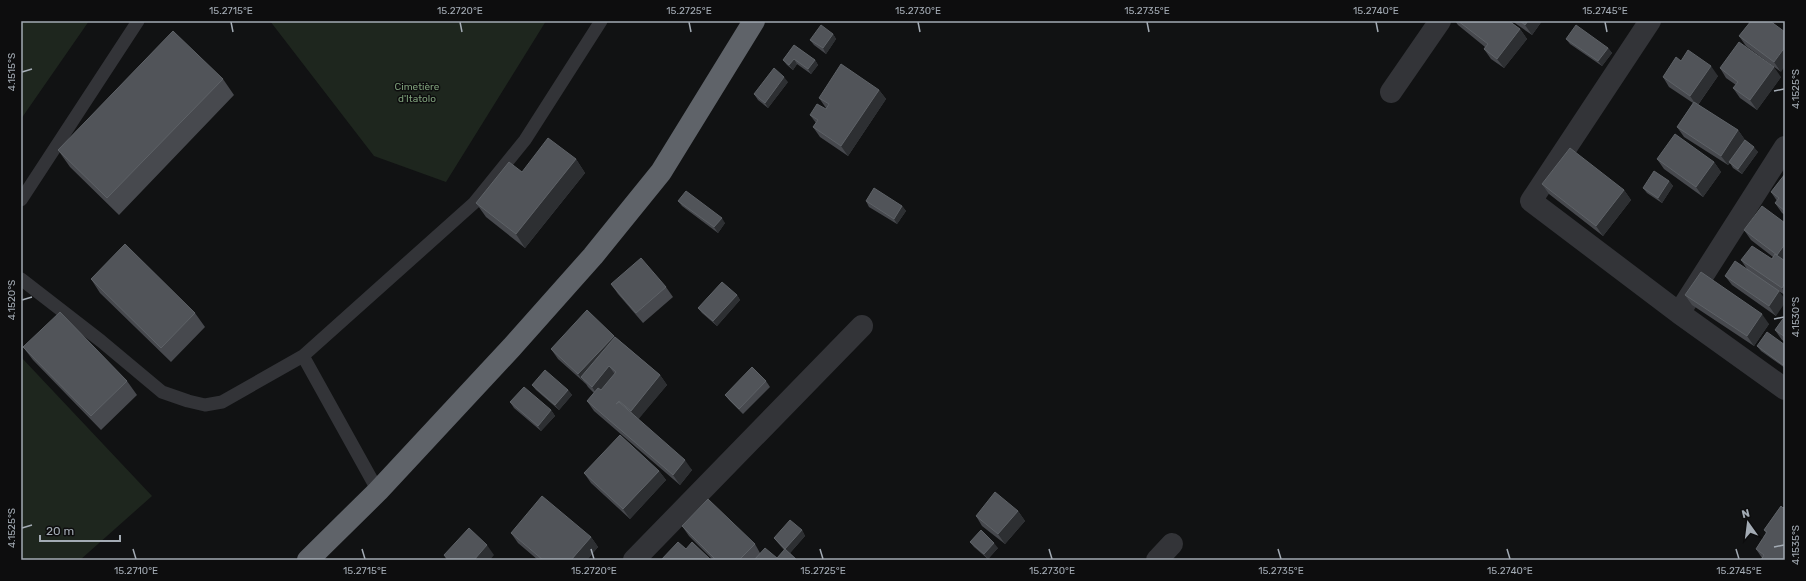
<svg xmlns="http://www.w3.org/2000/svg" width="1806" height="581" viewBox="0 0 1806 581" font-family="Rubik,sans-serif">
  <rect width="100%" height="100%" fill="#111213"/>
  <path fill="#1e261e" d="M21 21H89L21 119Z
    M270 21H546L446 182 374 156Z
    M21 357 152 496 80 560H21Z"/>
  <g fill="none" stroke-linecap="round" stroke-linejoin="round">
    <path stroke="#333438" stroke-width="13" d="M21 200 138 21
      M21 279 101 341 162 392 188 401 205 405 222 402 303 356 378 491
      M303 356 474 203 525 140 601 21"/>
    <path stroke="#333438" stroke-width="22" d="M1650 21 1531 201 1679 313 1785 389
      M1391 92 1440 21
      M1679 313 1785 147
      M634 560 862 326
      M1157 560 1172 544"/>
    <path stroke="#5f6369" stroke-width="22" d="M308 560 378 491 512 347 593 256 661 172 754 21"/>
  </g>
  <path fill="#47494e" d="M1455 21H1509L1520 29 1527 39 1504 68 1491 59 1484 49 1485 47 1458 25Z
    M1512 21H1542L1532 35Z
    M1751 21 1781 72 1746 46 1739 36Z
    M833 34 836 39 826 54 814 45 810 40Z
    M1566 39 1608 48 1612 53 1602 66 1570 44Z
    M794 45 815 60 818 65 811 74 797 64 793 70 787 65 783 60Z
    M1681 61 1718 76 1698 105 1738 130 1745 140 1758 152 1742 174 1733 168 1730 163 1728 165 1684 137 1677 127 1693 103 1669 87 1663 77Z
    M1720 68 1781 77 1757 110 1740 98 1733 88 1736 85 1726 78Z
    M223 79 234 95 119 215 70 167 58 150Z
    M788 82 768 108 758 100 754 94Z
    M879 90 886 99 848 156 820 137 813 127 816 123 810 115 826 109V108L819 98Z
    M576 159 585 173 525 248 486 217 476 203 522 172Z
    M1657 159 1714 162 1721 172 1703 197 1664 169Z
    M1785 174V215L1782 213 1775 203 1777 201 1771 192Z
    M1669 181 1673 186 1662 203 1647 193 1643 188Z
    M1542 184 1624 190 1631 200 1603 236 1549 194Z
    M678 201 725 223 718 233 682 206Z
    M866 201 902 206 906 211 897 224 869 207Z
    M1785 223V295L1780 292 1776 316 1732 285 1725 276 1747 269 1741 260 1772 259 1773 257 1751 240 1744 230Z
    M91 279 195 313 205 327 171 362 100 293Z
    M611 284 666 287 673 297 643 323 618 294Z
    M737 295 740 300 717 326 702 313 698 308Z
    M1685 295 1769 324 1754 346 1692 305Z
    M1785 316V342L1782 340 1775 330Z
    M614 336 660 375 667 385 638 419 692 470 680 485 594 411 587 401 594 393 588 387 586 384 558 359 551 349Z
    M1785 345V368L1761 351 1757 346Z
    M23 347 127 381 137 395 101 430 33 360Z
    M766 381 770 387 743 414 729 400 725 395Z
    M532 385 568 390 572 395 559 410 536 390Z
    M510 402 551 410 555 416 541 431 514 408Z
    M659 471 666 480 630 519 591 483 584 473Z
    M1781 506 1785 560 1762 558 1756 549 1766 533 1764 530Z
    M1018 511 1025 521 1005 544 982 526 976 516Z
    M682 526 755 544 760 553 777 558 784 550 778 543 774 538 802 530 805 536 790 553 797 560H713L689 536Z
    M511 533 591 537 598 547 587 560H538L518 543Z
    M970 542 998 548 988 559 974 547Z"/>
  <path fill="#2d2f32" d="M1528 21H1542L1532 35 1525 25Z
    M1520 29 1527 39 1504 68 1497 59Z
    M833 34 836 39 826 54 823 48Z
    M1785 47V66L1781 72 1774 62Z
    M1608 48 1612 53 1602 66 1598 61Z
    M794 59 797 64 793 70 789 65Z
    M815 60 818 65 811 74 808 69Z
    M1711 66 1718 76 1697 106 1690 96Z
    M1774 67 1781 77 1757 110 1750 100Z
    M784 77 788 82 768 108 765 103Z
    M879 90 886 99 848 156 841 146Z
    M1738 130 1745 140 1728 165 1721 156Z
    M1754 147 1758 152 1742 174 1738 169Z
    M576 159 585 173 525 248 516 234Z
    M1714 162 1721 172 1703 197 1696 187Z
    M1669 181 1673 186 1662 203 1658 198Z
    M1624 190 1631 200 1603 236 1596 226Z
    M902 206 906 211 897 224 894 219Z
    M722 218 725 223 718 233 714 227Z
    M1785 244V264L1784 265 1777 255Z
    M1785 283V293L1782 288Z
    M1779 291 1785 299V303L1776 316 1769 306Z
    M737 295 740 300 717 326 713 321Z
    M1762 314 1769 324 1754 346 1747 336Z
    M614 336 621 346 581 377 585 384 578 374Z
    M609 366 616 376 598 396 592 387Z
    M660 375 667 385 637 421 631 411Z
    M568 390 572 395 559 410 555 405Z
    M551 410 555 416 541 431 538 426Z
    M685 460 692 470 680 485 673 475Z
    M659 471 666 480 630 519 623 509Z
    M1018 511 1025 521 1005 544 998 534Z
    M802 530 805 536 789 554 785 549Z
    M591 537 598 547 587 560H571Z
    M994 543 998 548 988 559 984 554Z
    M487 545 494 555 490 560H474Z"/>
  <path fill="#515459" stroke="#5e6267" d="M1458 21H1509L1520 29 1497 59 1484 49 1488 44Z
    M1520 21H1528L1525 25Z
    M1751 21H1770L1785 32V47L1774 62 1739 36Z
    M821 25 833 34 823 48 810 40Z
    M1576 25 1608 48 1598 61 1566 39Z
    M173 31 223 79 107 198 58 150Z
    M1739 42 1774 67 1750 100 1733 88 1738 82 1720 68Z
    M794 45 815 60 808 69 794 59 789 65 783 60Z
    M1688 50 1711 66 1690 96 1663 77 1676 57 1681 61Z
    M841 64 879 90 841 146 813 127 818 120 810 115 817 104 826 109 829 104 819 98Z
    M774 68 784 77 765 103 754 94Z
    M1694 102 1738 130 1721 156 1677 127Z
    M1675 134 1714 162 1696 187 1657 159Z
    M548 138 576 159 516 234 476 203 509 162 522 172Z
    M1745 140 1754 147 1738 169 1729 162Z
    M1570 148 1624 190 1596 226 1542 184Z
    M1654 171 1669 181 1658 198 1643 188Z
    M1785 174V211L1775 203 1779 198 1771 192Z
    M874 188 902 206 894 219 866 201Z
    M686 191 722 218 714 227 678 201Z
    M1762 206 1785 223V244L1777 255 1744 230Z
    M125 244 195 313 161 348 91 279Z
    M1752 246 1772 259 1775 254 1785 261V283L1782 288 1741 260Z
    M641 258 666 287 636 313 611 284Z
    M1735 261 1779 291 1769 306 1725 276Z
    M1701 272 1762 314 1747 336 1685 295Z
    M722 282 737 295 713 321 698 308Z
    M587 310 614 336 578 374 551 349Z
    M60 312 127 381 91 416 23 347Z
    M1785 316V337L1775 330Z
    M1767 332 1785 345V361L1783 363H1784L1783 365 1757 346Z
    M615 337 660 375 631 411 619 401 616 404 619 402 685 460 673 475 587 401 598 388 601 390 616 372 609 366 592 387 581 377Z
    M752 367 766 381 739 409 725 395Z
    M545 370 568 390 555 405 532 385Z
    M524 387 551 410 538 426 510 402Z
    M620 435 659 471 623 509 584 473Z
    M995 492 1018 511 998 534 976 516Z
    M542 496 591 537 571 560H543L511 533Z
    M708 499 755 544 739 560H716L682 526Z
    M1781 506 1783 508 1785 506V560H1761L1764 555 1756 549 1767 532 1764 530Z
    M790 520 802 530 785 549 774 538Z
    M469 528 487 545 474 560H448L444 555Z
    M981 530 994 543 984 554 970 542Z
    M678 542 686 549 692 542 711 560H661Z
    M765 548 777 558 785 549 797 560H754Z"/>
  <path fill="none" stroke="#a3abb4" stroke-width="1.5" d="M231 22 233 32M460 22 462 32M689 22 691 32M918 22 920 32M1147 22 1149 32M1376 22 1378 32M1605 22 1607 32M22 72 32 69M1774 91 1784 89M22 300 32 297M1774 319 1784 317M22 528 32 525M1774 547 1784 545M133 549 136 559M362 549 365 559M591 549 594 559M820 549 823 559M1049 549 1052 559M1278 549 1281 559M1507 549 1510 559M1736 549 1739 559"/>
  <g text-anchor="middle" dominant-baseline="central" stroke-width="3" stroke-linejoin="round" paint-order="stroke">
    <g font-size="10" fill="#7e9f7a" stroke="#0d0d0e">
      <text x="417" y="87">Cimetière<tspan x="417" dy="12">d'Itatolo</tspan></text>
    </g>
  </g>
  <rect width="1806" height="581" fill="none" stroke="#0d0d0e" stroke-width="44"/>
  <g transform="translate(1748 523) rotate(346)" stroke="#0d0d0e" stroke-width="3" paint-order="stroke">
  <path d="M0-3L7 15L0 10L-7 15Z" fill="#a3abb4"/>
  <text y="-6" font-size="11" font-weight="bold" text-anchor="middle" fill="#a3abb4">N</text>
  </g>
  <path d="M40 535v6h80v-6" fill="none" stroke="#a3abb4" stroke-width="2"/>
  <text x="46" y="535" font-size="12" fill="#a3abb4" stroke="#0d0d0e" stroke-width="3" paint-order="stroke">20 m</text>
  <rect x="22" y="22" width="1762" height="537" fill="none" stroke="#a3abb4" stroke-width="1.5"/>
  <g font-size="10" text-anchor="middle" fill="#a3abb4">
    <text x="231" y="14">15.2715°E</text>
    <text x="460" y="14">15.2720°E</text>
    <text x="689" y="14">15.2725°E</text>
    <text x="918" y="14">15.2730°E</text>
    <text x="1147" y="14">15.2735°E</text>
    <text x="1376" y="14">15.2740°E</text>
    <text x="1605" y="14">15.2745°E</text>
    <text transform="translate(11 72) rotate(-90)" y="4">4.1515°S</text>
    <text transform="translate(1795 89) rotate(-90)" y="4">4.1525°S</text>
    <text transform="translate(11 300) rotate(-90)" y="4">4.1520°S</text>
    <text transform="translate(1795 317) rotate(-90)" y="4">4.1530°S</text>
    <text transform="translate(11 528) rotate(-90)" y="4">4.1525°S</text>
    <text transform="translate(1795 545) rotate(-90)" y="4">4.1535°S</text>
    <text x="136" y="574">15.2710°E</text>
    <text x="365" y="574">15.2715°E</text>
    <text x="594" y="574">15.2720°E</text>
    <text x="823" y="574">15.2725°E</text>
    <text x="1052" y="574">15.2730°E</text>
    <text x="1281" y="574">15.2735°E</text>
    <text x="1510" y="574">15.2740°E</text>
    <text x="1739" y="574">15.2745°E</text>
  </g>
</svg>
